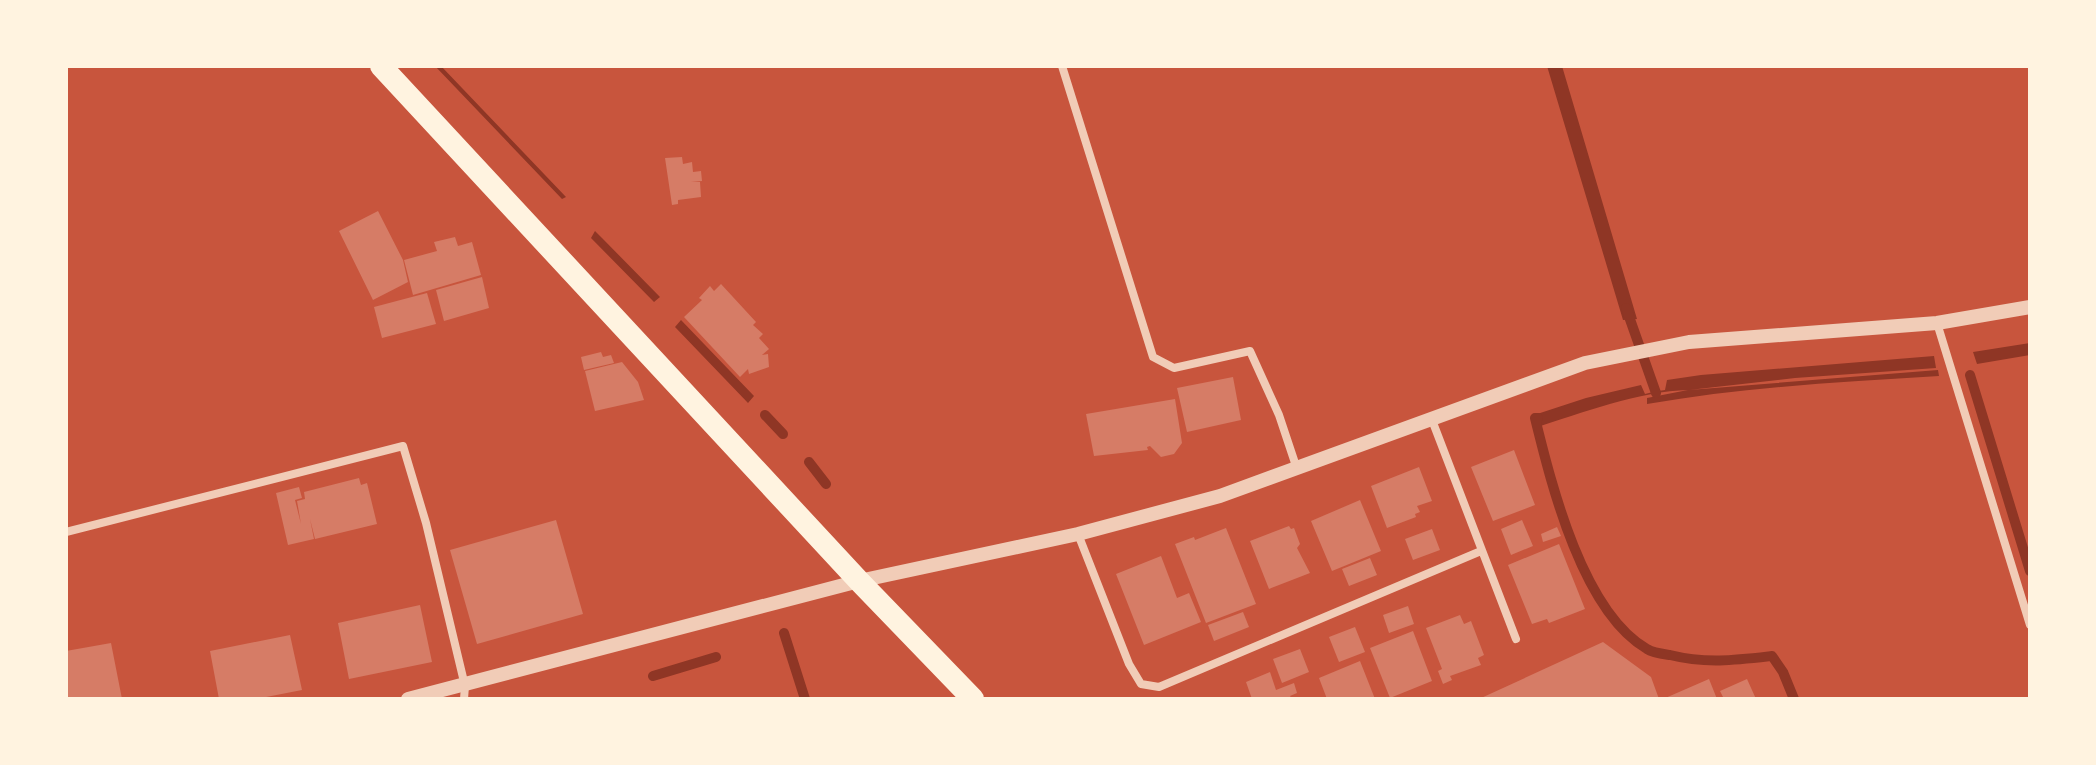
<svg xmlns="http://www.w3.org/2000/svg" width="2096" height="765" viewBox="0 0 2096 765" font-family="'Exo 2',sans-serif">
  <rect width="100%" height="100%" fill="#c8553d"/>
  <path fill="#8f3625" d="M435 66H441L566 197 562 199Z
    M1547 66H1562L1637 319 1623 320Z
    M595 231 602 238 660 297 654 302 591 238Z
    M681 320 754 396 748 403 675 327Z
    M2030 343V355L1977 364 1973 352Z
    M1934 356 1936 368 1795 378 1689 390 1938 370 1939 376C1841 382 1744 387 1647 404V398L1688 390C1641 391 1580 413 1535 428L1531 416 1586 398 1641 385 1645 394 1653 392V389L1657 388 1658 391 1665 390 1667 380 1701 375Z"/>
  <g fill="none" stroke-linecap="round" stroke-linejoin="round">
    <path stroke="#8f3625" stroke-width="10" d="M1626 308 1656 393
      M1970 375 2030 571
      M765 415 783 434
      M1538 418H1535C1552 487 1583 612 1647 649 1653 653 1663 654 1670 655 1706 664 1737 660 1772 656L1783 672 1794 699
      M809 462 826 484
      M784 633 805 699
      M653 676 716 657"/>
  </g>
  <path fill="#d67c66" d="M682 157 683 164 692 162 693 172 701 171 702 181 691 182H700L701 197 678 200V204L672 205 665 158Z
    M378 211 403 260 408 282 373 300 339 231Z
    M455 237 458 246 472 242 481 275 413 295 404 260 437 251 434 242Z
    M482 277 489 308 444 321 436 290Z
    M721 284 756 322 753 325 763 334 759 338 769 349 762 355 768 354 769 367 749 374 748 369 740 377 684 317 702 300 699 298 710 286 714 291Z
    M427 293 436 324 382 338 374 307Z
    M601 352 603 357 611 355 614 363 584 370 581 357Z
    M622 362 638 382 644 400 595 411 585 371Z
    M1233 377 1241 420 1187 432 1177 388Z
    M1175 399 1182 443 1174 454 1161 457 1150 446 1147 447 1148 450 1094 456 1086 414Z
    M1514 450 1535 505 1493 521 1471 467Z
    M1419 467 1432 501 1417 506 1420 512 1415 514 1416 517 1387 528 1371 486Z
    M359 478 361 485 367 483 377 524 315 539 310 519 314 539 288 545 276 493 299 487 302 498 295 500 301 524 297 501 305 499 304 492Z
    M1360 500 1381 551 1332 571 1311 521Z
    M556 520 583 614 477 644 450 550Z
    M1522 520 1533 546 1511 555 1501 529Z
    M1289 526 1291 529 1294 528 1300 544 1297 548 1310 573 1269 589 1250 541Z
    M1557 527 1561 536 1543 542 1541 534Z
    M1226 528 1256 604 1206 623 1175 544 1194 537 1195 540Z
    M1432 529 1440 550 1413 560 1405 539Z
    M1559 544 1585 609 1549 623 1547 619 1532 624 1508 565Z
    M1161 556 1177 598 1189 593 1201 622 1144 645 1116 574Z
    M1370 558 1377 575 1349 586 1342 569Z
    M420 605 432 662 349 679 338 623Z
    M1408 606 1414 624 1389 633 1383 615Z
    M1243 612 1249 627 1214 641 1208 625Z
    M1460 615 1464 624 1471 621 1484 655 1478 658 1481 665 1450 676 1452 680 1443 684 1438 671 1442 669 1426 628Z
    M1355 627 1365 652 1339 662 1329 637Z
    M1413 631 1432 681 1390 698 1370 648Z
    M290 635 302 690 256 699H219L210 651Z
    M1603 642 1651 677 1659 699H1479Z
    M111 643 122 699H66V651Z
    M1300 649 1309 672 1282 683 1273 659Z
    M1360 661 1375 699H1327L1319 678Z
    M1270 672 1276 690 1294 683 1297 693 1290 696 1292 699H1252L1246 682Z
    M1709 679 1717 699H1663Z
    M1747 679 1756 699H1724L1720 691Z"/>
  <g fill="none" stroke-linecap="round" stroke-linejoin="round">
    <path stroke="#f1ccb7" stroke-width="8" d="M1062 66 1153 357 1174 368 1250 351 1279 415 1297 469
      M1937 323 2030 625
      M1432 420 1516 639
      M66 532 403 446 426 523 465 686 464 699
      M1078 534 1129 664 1141 684 1159 687 1481 551"/>
    <path stroke="#f1ccb7" stroke-width="14" d="M408 699 859 581 1078 534 1220 496 1585 363 1689 342 1937 323 2030 307"/>
    <path stroke="#fff3e0" stroke-width="22" d="M381 66 859 581 973 699"/>
  </g>
  <rect width="2096" height="765" fill="none" stroke="#fff3e0" stroke-width="136"/>
</svg>
